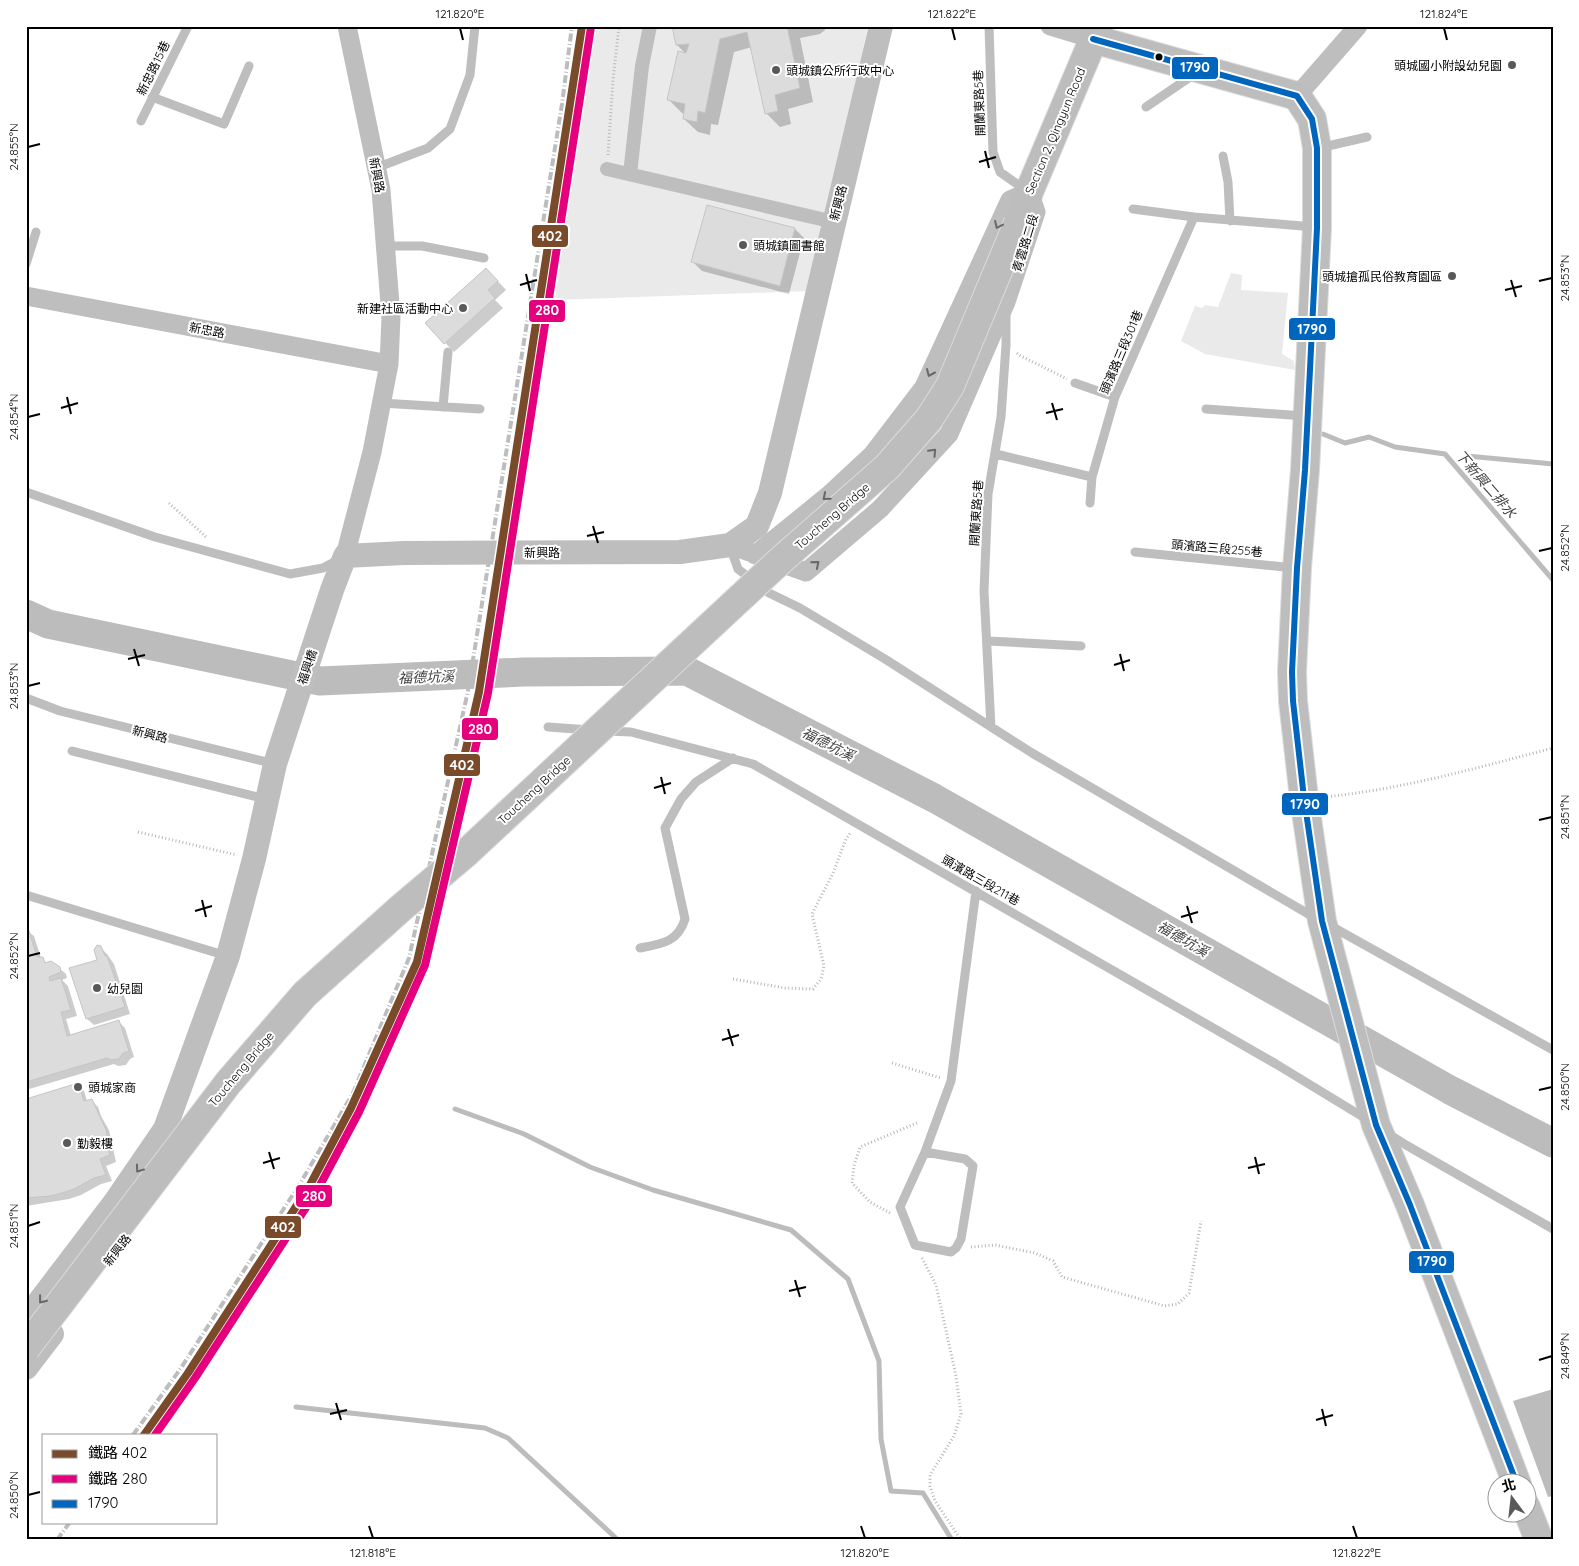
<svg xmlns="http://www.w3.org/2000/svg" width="1579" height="1566" viewBox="0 0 1579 1566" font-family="Quicksand,'Noto Sans TC',sans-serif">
  <rect width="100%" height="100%" fill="#fff"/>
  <path fill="#eaeaea" d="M591 26H868L810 291 555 300Z
    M1231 273 1242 275 1241 290 1288 293 1282 354 1294 361 1295 370 1205 354 1181 341 1195 306 1202 308 1205 305 1218 307Z"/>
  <path fill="#bcbcbc" d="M1553 1389V1496L1548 1497 1513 1401Z"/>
  <path fill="#0003" d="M673 26H826L825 30 820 34 800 38 813 102 788 109 791 124 780 127 767 114 752 47 734 52 718 125 711 124 710 135 698 132 684 119 685 114 682 113 668 99 686 54 677 45Z
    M708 206 795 229 804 238 789 294 702 271 693 262Z
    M495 278 506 290 495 300 503 308 454 352 427 324Z
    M26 930 34 936 41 958 48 964 59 968 66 974 67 978 62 980 68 986 77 1016 66 1019 71 1036 118 1021 125 1028 134 1057 130 1059 126 1065 118 1066 114 1064 26 1090Z
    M100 947 107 954 114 964 130 1014 94 1025 87 1019Z
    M77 1084 84 1091 87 1101 91 1100 98 1107 101 1116 109 1130 116 1162 106 1166 112 1181 101 1184 81 1195 69 1199 26 1206V1100Z"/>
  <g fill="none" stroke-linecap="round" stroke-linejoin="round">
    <path stroke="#bcbcbc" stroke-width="5" d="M1323 434 1345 443 1369 437 1395 447 1445 454 1553 580
      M1467 456 1553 464
      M455 1109 524 1134 590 1167 653 1190 791 1230 848 1279 879 1361 881 1439 891 1491 923 1493 952 1540
      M296 1407 485 1428 508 1438 618 1540"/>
    <path stroke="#bcbcbc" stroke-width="29" d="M26 614 48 624 320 681 524 672 687 671 934 798 1450 1090 1553 1143"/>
  </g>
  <path fill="#dcdcdc" stroke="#c5c5c5" d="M672 26H787L800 88 775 95 778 111 765 114 747 32 720 39 705 113 698 111 697 122 683 119 685 104 667 100 678 51 686 53 689 44 676 45Z
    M707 205 795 228 780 286 691 262Z
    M486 268 498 281 488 290 495 298 444 344 425 323Z
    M28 928 37 957H43L45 963 51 961 60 967 61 972 49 977 50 981 61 978 71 1010 61 1012 67 1036 119 1020 129 1051 123 1053 119 1059 111 1060 107 1058 26 1082V929Z
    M97 945 101 946 105 956H107L125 1007 86 1019 69 968 97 960 94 950Z
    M78 1083 84 1101 92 1099 106 1130 108 1139 107 1146 110 1155 100 1159 106 1175 94 1178 74 1189 62 1193 50 1196 26 1198V1099Z"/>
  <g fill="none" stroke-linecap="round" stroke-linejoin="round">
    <g stroke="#dbdbdb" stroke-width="30">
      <path id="primary" d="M1093 39 1297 96 1312 119 1317 148V228L1305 470 1297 568 1292 672 1293 701 1304 798 1322 921 1376 1125 1410 1205 1517 1484
        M1018 223 1029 192 1099 26
        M1526 1507 1539 1540"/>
    </g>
    <path stroke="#b8b8b8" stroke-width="3" stroke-dasharray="1 2.5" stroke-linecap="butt" d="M608 155 613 80 619 26
      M1017 353 1019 355 1067 379
      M169 503 207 538
      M1324 797C1404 789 1476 768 1553 748
      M138 832 237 855
      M733 979 785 988 813 989 821 979 824 966 812 914 833 873 846 839 851 832
      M892 1063 941 1078
      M890 1213 870 1202 852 1183 854 1166 860 1147 917 1123
      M971 1247 995 1245 1035 1253 1053 1261 1062 1277 1165 1306 1178 1304 1189 1293 1201 1221
      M922 1258 936 1285 956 1376 961 1414 954 1436 930 1475V1486L935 1501 961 1540"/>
    <path stroke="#bebebe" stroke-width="9" d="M989 26 993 152 1000 172 1027 191
      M152 97 224 124 249 66
      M1146 107 1196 73
      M141 121 188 26
      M1319 148 1367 137
      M1223 156 1228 182 1230 221
      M376 168 428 148 450 129 470 75 475 26
      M1133 209 1194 217 1314 227
      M385 246H422L484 258
      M26 264 36 232
      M1075 383 1115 397
      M381 403 480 409
      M443 407 448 352
      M1206 409 1304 416
      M996 454 1092 477
      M26 492 155 537 290 574 323 568 338 560
      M1090 503 1092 477 1115 397 1194 217
      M730 546 738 569 769 593 800 608 885 659 1032 753 1317 919
      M1135 552 1294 568
      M988 641 1081 646
      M26 698 60 711 275 764
      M548 727 590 730
      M991 727 984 591 988 494 1001 417 1006 345V316
      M606 731 631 732 753 764 1276 1064 1368 1120
      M72 751 266 799
      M26 895 227 956
      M1329 925 1553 1050
      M640 948C662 944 678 942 685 919L665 828 681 799 696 782 733 758
      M1387 1133 1406 1145 1553 1229
      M925 1152 965 1159 973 1166 961 1239 956 1248 951 1252 915 1245 900 1207 925 1152 951 1081 976 891"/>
    <path stroke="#bebebe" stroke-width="14" d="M607 169 834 222
      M630 174 642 66 650 26"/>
    <path stroke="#bebebe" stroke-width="19" d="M1050 26 1093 39
      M1297 96 1358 26
      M26 296 389 364
      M730 545 806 572 880 509 949 434 1006 302 1036 212 1029 192 1010 200 924 387 872 455 829 495 755 555
      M345 556 372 452 389 364 391 317 381 190 347 26"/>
    <path stroke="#bebebe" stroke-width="24" d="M26 1319 115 1202 165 1129 228 956 254 859 275 764 332 590 345 556 404 553 680 552 730 545 757 526 770 493 881 26
      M26 1368 52 1334"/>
    <use href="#primary" stroke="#bdbdbd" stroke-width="28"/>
    <path stroke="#bdbdbd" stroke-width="4" stroke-dasharray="8 2.5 1 2.5" stroke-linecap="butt" d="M133 1435 181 1368 301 1182 353 1093 409 958 468 691 562 104 572 26
      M57 1540 70 1522"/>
    <g stroke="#dbdbdb" stroke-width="30" stroke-linecap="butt">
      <path id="primary-bridge" d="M26 1348 228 1083 305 994 401 908 466 853 781 560 887 467 929 419 950 386 1018 223"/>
    </g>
    <use href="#primary-bridge" stroke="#bdbdbd" stroke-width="28"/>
    <g stroke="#fff" stroke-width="10">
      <path id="bus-1" d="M1093 39 1297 96
        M1297 96 1312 119 1317 148V228L1305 470 1297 568 1292 672 1293 701 1304 798 1322 921 1376 1125 1410 1205 1517 1484"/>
    </g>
    <use href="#bus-1" stroke="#0065bd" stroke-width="6"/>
    <g stroke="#fff" stroke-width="11">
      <path id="rail-1" d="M144 1435 188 1373 310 1185 351 1108 417 962 479 692 582 26"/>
    </g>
    <g stroke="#fff" stroke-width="11">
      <path id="rail-2" d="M155 1435 195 1378 318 1189 359 1112 425 965 488 693 591 27"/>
    </g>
    <use href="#rail-1" stroke="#7a4b2a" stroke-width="8"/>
    <use href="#rail-2" stroke="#e5007d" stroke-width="8"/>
  </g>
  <defs><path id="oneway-chevron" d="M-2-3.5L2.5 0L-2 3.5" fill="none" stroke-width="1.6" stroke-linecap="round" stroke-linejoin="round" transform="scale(1.25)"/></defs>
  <g stroke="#686868">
    <use href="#oneway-chevron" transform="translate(998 225) rotate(115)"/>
    <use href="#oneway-chevron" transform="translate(930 373) rotate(114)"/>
    <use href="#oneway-chevron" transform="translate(933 452) rotate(-47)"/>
    <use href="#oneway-chevron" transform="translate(826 497) rotate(140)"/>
    <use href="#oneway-chevron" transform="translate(816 564) rotate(-40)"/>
    <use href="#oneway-chevron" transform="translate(139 1169) rotate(126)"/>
    <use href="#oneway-chevron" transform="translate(42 1300) rotate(128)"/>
  </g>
  <path fill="none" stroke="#000" stroke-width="2" d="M460 28 463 40M952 28 955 40M1444 28 1447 40M28 147 40 144M985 151 989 168M979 162 996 157M526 274 530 291M1511 280 1516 297M1539 281 1552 278M520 285 537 280M1505 290 1522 286M67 397 71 414M1052 403 1057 420M61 408 78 403M1046 413 1063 409M28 417 40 414M593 526 598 543M587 536 604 532M1539 551 1552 548M134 649 139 666M1120 654 1124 671M128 659 145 655M1114 665 1130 660M28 686 40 683M661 777 665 794M654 788 671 783M1539 820 1552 817M202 900 206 917M1187 906 1192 923M195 911 212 906M1181 917 1198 912M28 956 40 953M728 1029 733 1046M722 1040 739 1035M1539 1090 1552 1087M269 1152 274 1169M1255 1157 1259 1174M263 1163 280 1158M1248 1168 1265 1164M28 1226 40 1222M795 1280 800 1297M789 1291 806 1287M1539 1360 1552 1356M336 1403 341 1420M1322 1409 1326 1426M330 1414 347 1410M1316 1420 1333 1415M28 1495 40 1492M369 1526 373 1538M861 1526 865 1538M1353 1526 1357 1538"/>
  <circle fill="#000" stroke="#fff" stroke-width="2" cx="1159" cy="57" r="4.5"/>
  <g fill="#595959" stroke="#fff" stroke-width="2">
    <circle cx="1512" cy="65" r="5"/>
    <circle cx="776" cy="70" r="5"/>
    <circle cx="743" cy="245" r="5"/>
    <circle cx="1452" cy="276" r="5"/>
    <circle cx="463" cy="308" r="5"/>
    <circle cx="97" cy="988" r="5"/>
    <circle cx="78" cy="1087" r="5"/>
    <circle cx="67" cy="1143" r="5"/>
  </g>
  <g text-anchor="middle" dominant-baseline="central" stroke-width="4" stroke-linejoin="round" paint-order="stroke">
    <g font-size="12" fill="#000" stroke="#fff" text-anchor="start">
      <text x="1502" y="65" text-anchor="end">頭城國小附設幼兒園</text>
      <text x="786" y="70">頭城鎮公所行政中心</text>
      <text x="753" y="245">頭城鎮圖書館</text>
      <text x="1442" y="276" text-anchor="end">頭城搶孤民俗教育園區</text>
      <text x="453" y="308" text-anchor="end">新建社區活動中心</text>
      <text x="107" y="988">幼兒園</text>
      <text x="88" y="1087">頭城家商</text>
      <text x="77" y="1143">勤毅樓</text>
    </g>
    <g font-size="12" fill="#000" stroke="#fff">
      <text transform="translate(153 68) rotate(-64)">新忠路15巷</text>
      <text transform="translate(979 103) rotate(-92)">開蘭東路5巷</text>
      <text transform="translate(1055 131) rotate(-67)">Section 2, Qingyun Road</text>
      <text transform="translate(377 175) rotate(79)">新興路</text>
      <text transform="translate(838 203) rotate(-76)">新興路</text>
      <text transform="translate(1025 243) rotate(-73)">青雲路二段</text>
      <text transform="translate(207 330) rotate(11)">新忠路</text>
      <text transform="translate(1121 352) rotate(-67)">頭濱路三段301巷</text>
      <text transform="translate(976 513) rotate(-86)">開蘭東路5巷</text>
      <text transform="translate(832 516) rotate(-41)">Toucheng Bridge</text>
      <text transform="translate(1217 548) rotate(5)">頭濱路三段255巷</text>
      <text x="542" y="552">新興路</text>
      <text transform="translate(307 667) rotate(-72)">福興橋</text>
      <text transform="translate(150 734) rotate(14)">新興路</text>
      <text transform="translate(534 790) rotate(-43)">Toucheng Bridge</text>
      <text transform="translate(981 880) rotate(30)">頭濱路三段211巷</text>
      <text transform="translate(241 1069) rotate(-50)">Toucheng Bridge</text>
      <text transform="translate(117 1250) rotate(-52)">新興路</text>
    </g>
    <g font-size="14" font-style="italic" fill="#404040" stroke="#fff">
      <text transform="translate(1486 484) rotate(49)">下新興二排水</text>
      <text transform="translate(426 677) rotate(-2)">福德坑溪</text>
      <text transform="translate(828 744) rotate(27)">福德坑溪</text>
      <text transform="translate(1183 939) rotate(30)">福德坑溪</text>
    </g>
  </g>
  <g stroke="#fff" stroke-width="2">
    <rect x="1171" y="56" width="48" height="24" rx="5" fill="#0065bd"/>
    <rect x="531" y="224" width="38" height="24" rx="5" fill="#7a4b2a"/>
    <rect x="528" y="299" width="38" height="24" rx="5" fill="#e5007d"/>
    <rect x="1288" y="317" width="48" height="24" rx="5" fill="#0065bd"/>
    <rect x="461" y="717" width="38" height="24" rx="5" fill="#e5007d"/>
    <rect x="443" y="753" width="38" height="24" rx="5" fill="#7a4b2a"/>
    <rect x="1281" y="792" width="48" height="24" rx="5" fill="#0065bd"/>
    <rect x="295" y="1184" width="38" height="24" rx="5" fill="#e5007d"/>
    <rect x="264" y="1215" width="38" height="24" rx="5" fill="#7a4b2a"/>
    <rect x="1408" y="1250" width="47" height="24" rx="5" fill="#0065bd"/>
  </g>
  <g font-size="14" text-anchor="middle" font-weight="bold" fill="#fff">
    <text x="1195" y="72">1790</text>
    <text x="550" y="241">402</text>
    <text x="547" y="315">280</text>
    <text x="1312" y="334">1790</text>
    <text x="480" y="734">280</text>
    <text x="462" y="770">402</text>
    <text x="1305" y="809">1790</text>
    <text x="314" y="1201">280</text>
    <text x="283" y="1232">402</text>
    <text x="1432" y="1266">1790</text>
  </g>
  <rect width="1579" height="1566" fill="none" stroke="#ffffff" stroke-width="55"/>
  <rect x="42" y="1434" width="175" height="90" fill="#ffffff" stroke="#999999"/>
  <rect x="52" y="1450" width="25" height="8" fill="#7a4b2a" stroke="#999999"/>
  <text x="88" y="1458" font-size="15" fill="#000000">鐵路 402</text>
  <rect x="52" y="1475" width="25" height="8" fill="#e5007d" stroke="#999999"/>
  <text x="88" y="1484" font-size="15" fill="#000000">鐵路 280</text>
  <rect x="52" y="1500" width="25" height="8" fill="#0065bd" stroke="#999999"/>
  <text x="88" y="1508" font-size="15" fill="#000000">1790</text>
  <g transform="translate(1512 1498) rotate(345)"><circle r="24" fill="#ffffff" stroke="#999999"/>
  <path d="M0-4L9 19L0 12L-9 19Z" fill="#595959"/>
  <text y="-8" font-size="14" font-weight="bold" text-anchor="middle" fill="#000000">北</text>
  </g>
  <rect x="28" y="28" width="1524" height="1510" fill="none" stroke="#000" stroke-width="2"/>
  <g font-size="12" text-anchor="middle" fill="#000">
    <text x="460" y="18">121.820°E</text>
    <text x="952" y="18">121.822°E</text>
    <text x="1444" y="18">121.824°E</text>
    <text transform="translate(14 147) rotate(-90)" y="4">24.855°N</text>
    <text transform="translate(1565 278) rotate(-90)" y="4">24.853°N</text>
    <text transform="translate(14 417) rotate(-90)" y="4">24.854°N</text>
    <text transform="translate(1565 548) rotate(-90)" y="4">24.852°N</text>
    <text transform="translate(14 686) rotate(-90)" y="4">24.853°N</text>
    <text transform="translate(1565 817) rotate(-90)" y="4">24.851°N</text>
    <text transform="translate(14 956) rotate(-90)" y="4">24.852°N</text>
    <text transform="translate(1565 1087) rotate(-90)" y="4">24.850°N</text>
    <text transform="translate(14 1226) rotate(-90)" y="4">24.851°N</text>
    <text transform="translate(1565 1356) rotate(-90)" y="4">24.849°N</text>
    <text transform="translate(14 1495) rotate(-90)" y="4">24.850°N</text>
    <text x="373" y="1557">121.818°E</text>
    <text x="865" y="1557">121.820°E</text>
    <text x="1357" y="1557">121.822°E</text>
  </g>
</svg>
